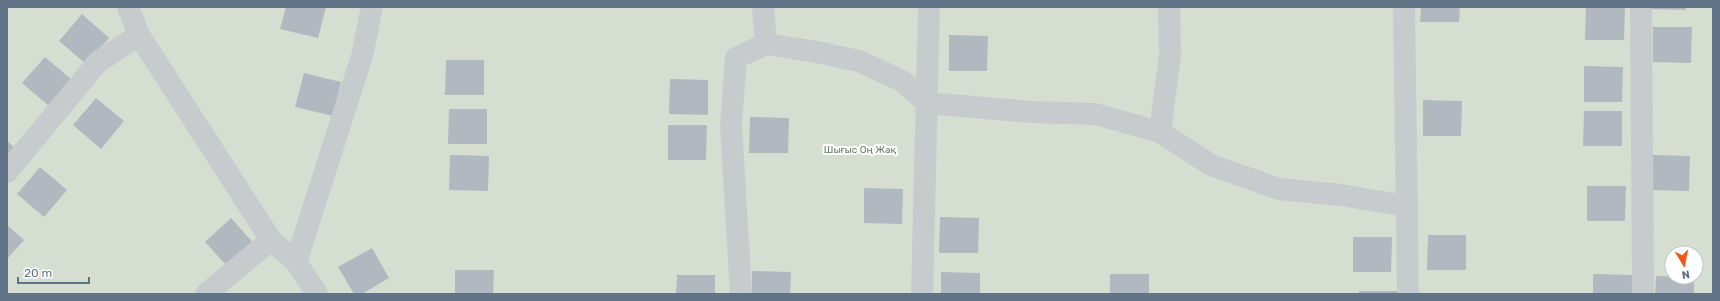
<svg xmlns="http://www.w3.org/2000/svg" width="1720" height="301" viewBox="0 0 1720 301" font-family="Rubik,sans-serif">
  <rect width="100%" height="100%" fill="#f6f6f1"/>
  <path fill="#d6ded2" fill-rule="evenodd" d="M7 7H1713V294H7ZM1672 253H1696V277H1672Z"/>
  <path fill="#b1b8bf" d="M286 7H326L318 38 280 29Z
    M1421 7H1460L1459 22H1420Z
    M1586 7H1625L1624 40H1585Z
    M1647 7H1686V10L1647 9Z
    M82 14 109 38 86 64 59 41Z
    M1653 27H1692L1691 63 1653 62Z
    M949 35 988 36 987 71H949Z
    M45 57 72 80 49 106 22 83Z
    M446 60H484V95H445Z
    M1584 66 1623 67 1622 102H1584Z
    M304 73 341 82 333 116 295 107Z
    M670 79 708 80V115L669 114Z
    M96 98 124 121 101 149 73 125Z
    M1423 100 1462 101 1461 136H1423Z
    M449 109H487V144H448Z
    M1584 111H1622V146H1583Z
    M750 117 789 118 788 153H749Z
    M668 125H707L706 160H668Z
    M7 141 15 148 7 158Z
    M450 155 489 156 488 191 449 190Z
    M1651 155 1690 156 1689 191 1650 190Z
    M40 167 67 190 44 217 17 194Z
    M1587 186H1626L1625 221H1587Z
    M864 188 903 189 902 224 864 223Z
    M940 217 979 218 978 253H939Z
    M231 218 255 245 229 268 205 242Z
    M7 225 24 240 7 259Z
    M1428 235H1466V270H1427Z
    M1353 237H1392L1391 272H1353Z
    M372 248 389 278 362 294H354L338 267Z
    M455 270H494L493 294H455Z
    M752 271 791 272 790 294H752Z
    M941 272 980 273V294H941Z
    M1110 274H1149V294H1110Z
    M1593 274 1632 275V294H1593Z
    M677 275H715V294H676Z
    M1656 276 1694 277V294H1655Z
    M1359 291H1397V294H1359Z"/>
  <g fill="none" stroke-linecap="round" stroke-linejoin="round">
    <path stroke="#c8cbce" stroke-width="22" d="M128 7 139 35 271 240 296 262 317 294
      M763 7 766 44 817 52 859 61 902 81 927 103 1031 112 1095 114 1160 132 1211 165 1279 189 1341 195 1406 206
      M1404 7 1408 294
      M1641 7 1643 294
      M1160 132 1170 55 1169 7
      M7 172 98 62 139 35
      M296 262 362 56 372 7
      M206 294 271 240
      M741 294 731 125 736 58 766 44
      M922 294 929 7"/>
  </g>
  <g text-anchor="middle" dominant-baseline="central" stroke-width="4" stroke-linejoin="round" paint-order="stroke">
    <g font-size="10" fill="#657c61" stroke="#fff">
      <text x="860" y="150">Шығыс Оң Жақ</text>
    </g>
  </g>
  <rect width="1720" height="301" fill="none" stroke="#617386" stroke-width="16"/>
  <g transform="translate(1684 265) rotate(170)"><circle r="19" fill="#ffffff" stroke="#c0c7cf"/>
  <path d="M0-3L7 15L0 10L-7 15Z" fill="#f45613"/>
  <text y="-6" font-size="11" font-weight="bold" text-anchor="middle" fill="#617386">N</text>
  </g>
  <path d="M18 277v6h71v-6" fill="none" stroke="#617386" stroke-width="2"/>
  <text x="24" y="277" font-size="12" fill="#617386" stroke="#ffffff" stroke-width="3" paint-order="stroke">20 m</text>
</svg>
